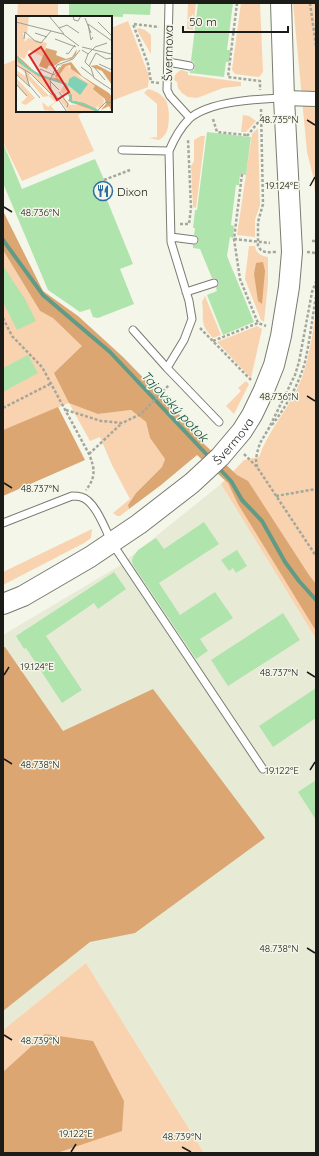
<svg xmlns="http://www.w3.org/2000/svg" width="319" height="1156" viewBox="0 0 319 1156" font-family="Quicksand,sans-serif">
  <rect width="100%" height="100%" fill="#f3f6e8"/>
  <path fill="#e7ebd6" d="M221 484 316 639V1153H204L86 963 3 1030V635L119 566Z"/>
  <path fill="#f9d3af" d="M18 3H58V17H17Z
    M188 3H196L193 30 187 29Z
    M241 3H260L263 72 259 77 235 74 232 70Z
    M293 3H316V207L314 180 307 152Z
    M128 21 149 76 148 87 111 101V28Z
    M139 28 145 30 151 35V54L138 32 137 29Z
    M17 59V111H86L78 115 94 151 22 181 3 142V65Z
    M181 70 188 72V75L241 82V86L223 88 197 98 188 97 182 93 178 88 177 82 174 80C175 74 176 73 181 70Z
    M148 89C155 91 160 93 165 99 170 106 170 125 166 133 164 136 162 138 159 140L149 138 157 137V104L144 93Z
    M243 115 249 116 256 121 246 132H241Z
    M258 128 260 205 255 220V237L237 235 252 134Z
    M201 136H205L196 208 193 207 191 166 194 161V140Z
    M249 246H255C256 253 261 256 268 257V283L264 322 261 320 245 279Z
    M3 250 40 311 54 318 83 346 98 414 131 410 146 422 150 438 165 459 162 467 136 493 128 505 129 509 120 516H117L113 513 130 499 112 465 100 437 90 441 69 403 3 430Z
    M205 296 221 335 213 338C210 335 207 331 205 328 201 320 204 310 202 302Z
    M316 311V639L221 484 244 460 259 457C268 431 287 411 298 387 309 364 312 336 316 311Z
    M257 326 262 329 251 378 217 342Z
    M246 381 249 384 234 414 226 406 241 391 238 388Z
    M92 529 91 538 84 543 3 585V572Z
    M86 963 204 1153H3V1030Z"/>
  <path fill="#dba672" d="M3 211 43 291 78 316 123 357 200 436 204 444 237 475 248 481 309 575 316 584V631L238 504 228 483 197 455 161 485 129 509 128 505 136 493 162 467 165 459 150 438 146 422 131 410 98 414 69 403 54 373 82 346 53 318 40 311 3 250Z
    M263 262 265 271 262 304 258 301 254 274 256 263Z
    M58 407 85 460 3 496V430Z
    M3 647H5L63 731 153 689 265 838 135 933 90 942 3 1011Z
    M45 1034 93 1041 124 1101 122 1131 57 1153H3V1072Z"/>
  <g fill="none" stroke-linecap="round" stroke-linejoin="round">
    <path stroke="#619b86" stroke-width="4" d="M3 240 43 295 110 352 210 458
      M217 466 231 481 242 500 262 521 285 562 299 581 316 600"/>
  </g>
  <path fill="#b0e4ad" d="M69 3H151L150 15 123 14V17L69 15Z
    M198 3H233L227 50H231L229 62H226L224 77 190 73V71L194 70 195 66 194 62 191 61Z
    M207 132 251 137 246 175 240 174 239 185H236L231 225 234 226 233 238 230 237 227 256 254 322 223 335 207 295 217 291 216 288 219 284V281L215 278H212L200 249 193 248V245L198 243 199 240 197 236 194 235 195 228H193L195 210H197Z
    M3 143 22 189 95 159 110 193 105 195 133 264 120 269 134 304 98 318 93 317 90 309 80 312 48 290 3 183Z
    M3 266 25 299 36 321 17 330 3 302Z
    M28 355 38 373 3 392V368Z
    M204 522 219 544 159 583 180 615 215 592 233 618 200 639 208 651 196 659 133 565 132 561 133 557 138 550 156 538 164 549Z
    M237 550 247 566 236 573 233 568 229 571 221 560Z
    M114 572 126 589 98 609 94 603 46 636 82 690 62 703 26 648 24 649 16 636Z
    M283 613 300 640 228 686 211 660Z
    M316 688V718L273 747 259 726Z
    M316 780V820L298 792Z"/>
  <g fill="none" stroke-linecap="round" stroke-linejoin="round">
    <g stroke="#797c70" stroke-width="9">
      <path id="lane" d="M169 3 167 90 170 96 190 118
        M168 62 190 66
        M122 150 169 151
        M171 237 194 240
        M186 292 214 283
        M133 330 167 368
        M219 422 167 368 184 340 192 319 189 301 171 242 169 151C174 139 180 128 189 119 209 101 257 99 283 98
        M3 523 72 496C75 496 78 496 81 497 95 500 106 531 112 543L263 769"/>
    </g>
    <g stroke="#797c70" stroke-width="16">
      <path id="street" d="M284 98 316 99"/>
    </g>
    <g stroke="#797c70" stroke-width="22">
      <g id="secondary">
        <path id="s1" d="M3 604 23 596 90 557 139 524 192 483 220 457 242 431 252 415 264 390 274 365 281 336 289 287 292 252 284 98 281 3"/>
      </g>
    </g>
    <path stroke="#a5a79c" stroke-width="2.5" stroke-dasharray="3 2" stroke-linecap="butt" d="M237 3 228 77 260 81V90
      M310 3 316 46
      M159 83 151 82 148 64 133 24 159 27
      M261 109 263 204 258 222V246C262 254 269 252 276 252
      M213 119 217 132 247 135
      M247 136 260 120
      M242 174 234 239 240 279 258 323 266 326
      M104 180 130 170
      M180 224H189L191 208 188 139
      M234 239 270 243
      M312 241H316
      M307 252 316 253
      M3 318 12 336 42 367 89 454C95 469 96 477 86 490
      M200 328 251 380
      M213 341 258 323
      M3 408 52 383
      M66 410 101 421 122 423 141 414 169 385
      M272 425C286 407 299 384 305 362 310 340 312 319 316 297
      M89 454 122 423
      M244 454 257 467 316 556
      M257 467 256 460 257 453 260 443 269 428 295 375 299 362 312 292 316 282
      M276 496 316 489"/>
    <use href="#lane" stroke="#fff" stroke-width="7"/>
    <use href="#street" stroke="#fff" stroke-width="14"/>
    <use href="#secondary" stroke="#fff" stroke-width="20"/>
  </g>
  <path fill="none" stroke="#1b1c17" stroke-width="1.5" d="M307 120 315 125M310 186 315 177M4 207 12 212M307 396 315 401M4 483 12 488M307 672 315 677M4 675 9 667M4 759 12 764M310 770 315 762M307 948 315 953M4 1035 12 1040M182 1147 191 1152M71 1152 76 1144"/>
  <defs>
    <g id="restaurant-ring" transform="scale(1)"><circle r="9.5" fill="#f3f6e8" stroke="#2c6da3" stroke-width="1.5"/><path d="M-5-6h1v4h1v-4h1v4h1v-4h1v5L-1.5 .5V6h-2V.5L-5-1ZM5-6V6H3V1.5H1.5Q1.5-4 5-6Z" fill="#2c6da3"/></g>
  </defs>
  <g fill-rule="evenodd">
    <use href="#restaurant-ring" x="103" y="191"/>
  </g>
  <g text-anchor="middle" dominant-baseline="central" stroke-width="3" stroke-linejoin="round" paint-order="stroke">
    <g font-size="12" fill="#1b1c17" stroke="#f3f6e8">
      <text transform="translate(168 53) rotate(-89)">Švermova</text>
      <text stroke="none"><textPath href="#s1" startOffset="284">Švermova</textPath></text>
    </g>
    <g font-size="12" fill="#1b1c17" stroke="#f3f6e8" text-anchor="start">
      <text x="117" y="191">Dixon</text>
    </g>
    <g font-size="13" font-style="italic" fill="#0f5441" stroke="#f3f6e8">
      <text transform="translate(175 406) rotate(47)">Tajovský potok</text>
    </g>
  </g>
  <g transform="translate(16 16)">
    <rect width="96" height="96" fill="#f3f6e8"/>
    <path d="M0 0H13L11 17H7L9 26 12 22 31 27 27 41 13 34 8 43 0 38ZM0 43 9 51 33 63 34 73 42 84 35 90 39 95 28 94 26 86 32 91 39 86 33 80 27 81 12 63 14 70 0 58V54L9 60V57L0 48ZM15 57 35 78 33 80 13 59ZM51 49 66 63 79 70 88 84 87 91 81 92 84 87 79 93 56 86V79L53 72 50 75 55 80 53 81 50 75 48 78 44 76 48 69 52 72 50 68 36 62V60L41 62ZM0 62 19 82 10 89 5 87 11 81 0 68ZM48 82 54 89 66 88 80 96H53L44 84Z" fill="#f9d3af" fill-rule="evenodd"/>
    <path d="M30 32 41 35 40 39 50 43 56 41 61 33 60 38 57 42 55 43 45 45 37 51 33 49 31 53 23 50ZM0 38 18 55 33 63 41 62 50 68 56 79V86L59 85 67 87 81 93 82 96 52 85 55 79 49 68 22 60 2 46ZM55 46 66 60 93 77 96 81V96L93 90 85 94 90 88 89 83 77 73 79 70 55 53 54 49 50 50 41 62 39 60 46 49 41 50ZM81 49 96 57V69L86 55 74 50Z" fill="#dba672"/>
    <path d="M58 60 72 68 64 79 52 69 53 63Z" fill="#7fd2b5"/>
    <path fill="none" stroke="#7fd2b5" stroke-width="2" d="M0 40 9 50 23 59 50 68 56 86 68 88 83 96"/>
    <path fill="none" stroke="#9d9f94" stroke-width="1" d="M33 0 48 18M57 0 58 4 62 5 65 0M69 2 75 17M0 6 47 18 63 30M82 6 96 20M43 12 51 9 63 17M19 17 31 21M77 21 75 24 72 8 96 25M8 23 9 16 19 25 25 27 35 15M39 23 60 31M66 31 95 38M66 34 72 38 69 46 75 52 78 62 96 74M50 37 52 38 59 29M72 38 79 31 91 27M83 48 96 54M0 49 14 57 35 78 40 79M73 50 80 37 90 43 96 42M65 51 78 61M78 51 89 64M24 53 38 59 44 51M9 54 13 69 24 82M0 58 14 71M34 65 43 74M0 68 11 80M43 76 52 88 51 91M82 94 90 86 96 87M51 96 35 73 34 64 41 49 57 43 64 34"/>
    <path fill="#d62828" fill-opacity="0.15" stroke="#d62828" stroke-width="2" d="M25 31 53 76 41 84 13 39Z"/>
    <rect width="96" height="96" fill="none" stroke="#1b1c17" stroke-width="2"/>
  </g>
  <g font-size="10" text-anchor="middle" fill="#1b1c17" stroke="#f3f6e8" stroke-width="3" stroke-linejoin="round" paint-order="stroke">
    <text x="279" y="123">48.735°N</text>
    <text x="282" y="189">19.124°E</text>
    <text x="40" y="216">48.736°N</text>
    <text x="279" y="400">48.736°N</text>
    <text x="40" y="492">48.737°N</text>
    <text x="37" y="670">19.124°E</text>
    <text x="279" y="676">48.737°N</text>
    <text x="40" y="768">48.738°N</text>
    <text x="282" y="774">19.122°E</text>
    <text x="279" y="952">48.738°N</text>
    <text x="40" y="1044">48.739°N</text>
    <text x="76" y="1137">19.122°E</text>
    <text x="182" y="1140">48.739°N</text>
  </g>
  <rect width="319" height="1156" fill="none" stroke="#1b1c17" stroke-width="8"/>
  <path d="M183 26v6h105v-6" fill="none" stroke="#1b1c17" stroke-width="2"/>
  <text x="189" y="26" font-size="12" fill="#1b1c17" stroke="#f3f6e8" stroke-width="3" paint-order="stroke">50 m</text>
</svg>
